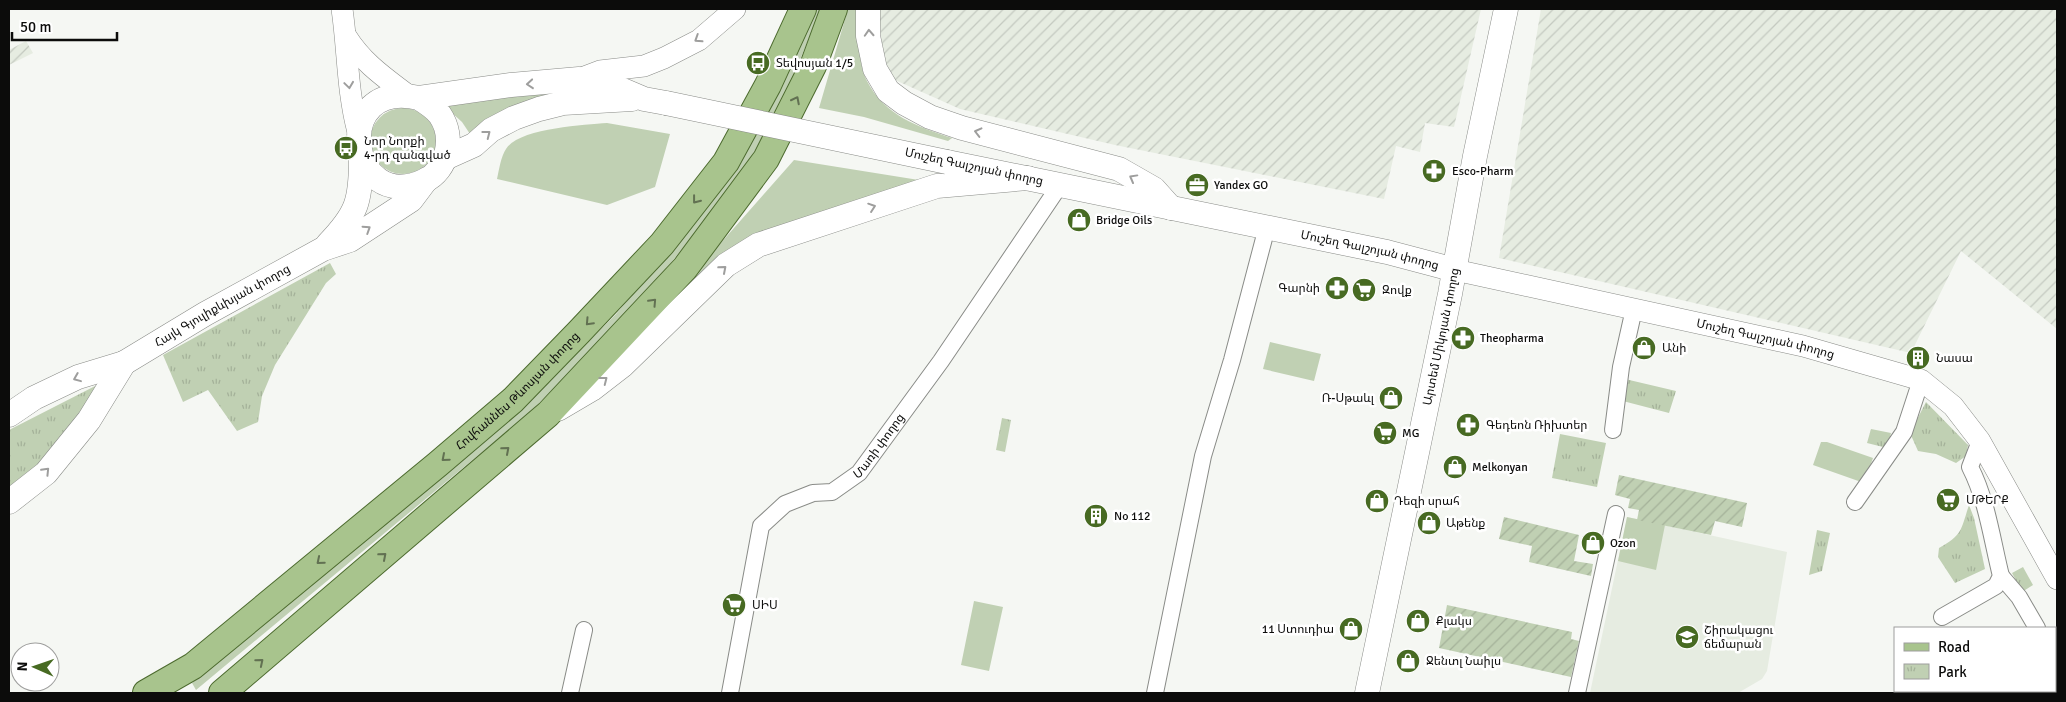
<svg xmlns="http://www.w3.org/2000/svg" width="2066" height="702" viewBox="0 0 2066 702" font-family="Signika,'Noto Sans Armenian',sans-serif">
  <defs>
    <pattern id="industrial-furrows" width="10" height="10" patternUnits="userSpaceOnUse" patternTransform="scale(1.25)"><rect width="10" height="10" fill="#e6ece1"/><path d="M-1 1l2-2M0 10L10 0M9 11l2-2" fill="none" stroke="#c4c9c0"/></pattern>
    <pattern id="park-tufts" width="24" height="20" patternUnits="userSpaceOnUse" patternTransform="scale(1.25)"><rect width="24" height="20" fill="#c0d0b3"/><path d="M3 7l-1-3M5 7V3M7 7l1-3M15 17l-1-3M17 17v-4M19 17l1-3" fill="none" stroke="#a4b199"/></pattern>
    <pattern id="garden-furrows" width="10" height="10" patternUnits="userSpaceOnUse" patternTransform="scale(1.25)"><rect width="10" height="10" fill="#c0d0b3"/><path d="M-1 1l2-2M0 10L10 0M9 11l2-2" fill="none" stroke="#a4b199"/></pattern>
  </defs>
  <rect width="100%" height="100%" fill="#f5f7f3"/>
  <path fill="#e6ece1" d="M1627 517 1787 552 1767 671 1762 679 1738 693H1590Z"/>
  <path fill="url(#industrial-furrows)" d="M879 9H1481L1454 127 1425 123 1420 152 1396 146 1384 199 1115 145 960 109 895 80 882 55Z
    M1541 9H2057V329L1961 251 1911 353 1499 258Z
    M26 41 33 53 9 65V50Z"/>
  <path fill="#c0d0b3" d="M812 9H821L787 91 743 172 670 264 622 320 529 413 196 690 192 683 525 406 616 314 661 261Z
    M848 9H856C858 28 858 64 867 81 884 115 918 127 952 138L948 141 864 117 819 108Z
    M541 91 549 97 470 134 462 122 440 102Z
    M370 141a33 33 0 1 1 66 0a33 33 0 1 1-66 0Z
    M607 123 670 134 655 187 607 205 497 179C499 170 501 156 506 149 519 128 584 125 607 123Z
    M794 160 925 181 782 227 613 365Z
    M1270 342 1321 354 1314 381 1263 369Z
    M1821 442H1827L1873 458 1864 483 1813 465Z
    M1627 517 1665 525 1656 570 1618 561Z
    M974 601 1003 607 989 671 961 665Z"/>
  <path fill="url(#park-tufts)" d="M330 263 336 274 326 283 275 365 262 396 258 422 237 431 208 390 183 402 163 355Z
    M1625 379 1676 391 1669 413 1619 400Z
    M101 383 80 415 38 465 9 488V430Z
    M1926 402 1968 445 1966 456 1956 463 1936 454 1918 451 1910 433Z
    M1002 418 1011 420 1005 452 996 450Z
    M1871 429 1891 433 1887 448 1867 443Z
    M1560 434 1606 443 1597 487 1552 478Z
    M1969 505 1974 518 1985 569 1955 583 1938 557 1939 548C1963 535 1961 529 1969 505Z
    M1817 530 1830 533 1822 571 1809 575Z
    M2023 567 2033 585 2022 592 2012 573Z"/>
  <path fill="url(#garden-furrows)" d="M1619 475 1747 503 1742 527 1715 521 1711 535 1637 520 1639 510 1628 508 1630 499 1615 495Z
    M1504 517 1579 535 1574 561 1593 564 1591 576 1529 562 1532 546 1499 539Z
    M1447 605 1572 632 1571 639 1579 641 1571 677 1439 648Z"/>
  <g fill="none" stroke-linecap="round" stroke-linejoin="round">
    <g stroke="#898b87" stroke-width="18">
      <g id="minor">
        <path d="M1613 430 1621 367 1634 309"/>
        <path d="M1855 502 1904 432 1921 380"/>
        <path d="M2001 576 2019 597 2037 628"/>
        <path d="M1942 617 1996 586 2001 576C1992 540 1987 500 1970 467L1980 441"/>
        <path d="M2044 691V693"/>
        <path d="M570 693 584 630"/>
        <path id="s1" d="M730 693 761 526 785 504 813 493 832 492 859 473 941 361 1060 185"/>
        <path d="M1155 693 1203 456 1232 360 1267 227"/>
        <path d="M1577 693 1616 514"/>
      </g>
    </g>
    <g stroke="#898b87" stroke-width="22">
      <g id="tertiary">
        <path d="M342 9C348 50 347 91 358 132"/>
        <path d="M346 36C363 63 384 77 409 96"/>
        <path d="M579 79 600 71 644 66 664 58 699 40 735 9"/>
        <path id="s2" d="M1455 270 1803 346 1921 380 1953 406 1980 441 2057 579"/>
      </g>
    </g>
    <g stroke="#898b87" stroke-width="25">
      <g id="secondary">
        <path d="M868 9V36L875 69 888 91 904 103 930 117 962 128 1119 169 1154 189 1171 208"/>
        <path d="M419 98C427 103 435 108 440 115 455 137 448 170 424 181 348 216 329 77 419 98L511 85 579 79 611 85 644 99 666 103"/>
        <path d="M445 158 474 145 491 130 514 118 539 109 563 103 632 99"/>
        <path id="s3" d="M947 162 1387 252 1455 270"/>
        <path d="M328 244C357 214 361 201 361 159"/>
        <path d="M558 409 592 389 623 365 726 265 758 245 937 186 1028 178"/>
        <path id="s4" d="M9 415 34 398 78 377 124 363 205 314 323 249 350 240 411 200 426 180"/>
        <path d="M9 502 46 473 89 420 124 363"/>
        <path id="s5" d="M1367 693 1450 294 1475 156 1506 9"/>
      </g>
    </g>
    <g stroke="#4c6a2e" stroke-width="28">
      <g id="primary">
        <path id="s6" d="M146 693 193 666 438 464 513 400 579 332 662 244 726 162 768 85 803 9"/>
        <path d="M222 693 548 414 685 268 766 159 813 66 834 9"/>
      </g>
    </g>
    <use href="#minor" stroke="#fff" stroke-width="16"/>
    <use href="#tertiary" stroke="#fff" stroke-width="21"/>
    <use href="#secondary" stroke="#fff" stroke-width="24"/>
    <use href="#primary" stroke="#a8c48d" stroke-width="26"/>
    <g stroke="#898b87" stroke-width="25" stroke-linecap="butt">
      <path id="secondary-bridge" d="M666 103 947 162"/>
    </g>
    <use href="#secondary-bridge" stroke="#fff" stroke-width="24"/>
  </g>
  <defs><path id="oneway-chevron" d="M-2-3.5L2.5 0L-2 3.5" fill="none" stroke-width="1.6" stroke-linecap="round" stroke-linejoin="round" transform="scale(1.25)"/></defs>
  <g stroke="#9e9e9d">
    <use href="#oneway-chevron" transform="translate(869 33) rotate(-93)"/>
    <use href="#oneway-chevron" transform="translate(698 39) rotate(147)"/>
    <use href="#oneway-chevron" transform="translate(530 84) rotate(175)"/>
    <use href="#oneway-chevron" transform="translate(349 85) rotate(82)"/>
    <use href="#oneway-chevron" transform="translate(978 132) rotate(-166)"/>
    <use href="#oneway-chevron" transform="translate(487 134) rotate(-38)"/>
    <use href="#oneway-chevron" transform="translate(1133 178) rotate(-151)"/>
    <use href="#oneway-chevron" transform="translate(872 207) rotate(-19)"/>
    <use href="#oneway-chevron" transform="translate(367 229) rotate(-33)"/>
    <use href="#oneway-chevron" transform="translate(723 269) rotate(-41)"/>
    <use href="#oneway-chevron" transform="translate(77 378) rotate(158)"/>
    <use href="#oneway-chevron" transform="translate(604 380) rotate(-38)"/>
    <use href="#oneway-chevron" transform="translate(46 471) rotate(-46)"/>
  </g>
  <g stroke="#627152">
    <use href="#oneway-chevron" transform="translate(796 100) rotate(-63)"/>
    <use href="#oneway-chevron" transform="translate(696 200) rotate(128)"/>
    <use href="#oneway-chevron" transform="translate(653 302) rotate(-47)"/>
    <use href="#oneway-chevron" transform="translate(589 322) rotate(133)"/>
    <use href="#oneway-chevron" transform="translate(506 450) rotate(-41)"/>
    <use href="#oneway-chevron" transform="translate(445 458) rotate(139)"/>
    <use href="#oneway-chevron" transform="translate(383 556) rotate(-41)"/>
    <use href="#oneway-chevron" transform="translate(320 561) rotate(140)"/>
    <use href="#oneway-chevron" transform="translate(260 662) rotate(-40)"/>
  </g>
  <defs>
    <g id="bus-disc" transform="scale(1.25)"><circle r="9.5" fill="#476a22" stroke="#fff"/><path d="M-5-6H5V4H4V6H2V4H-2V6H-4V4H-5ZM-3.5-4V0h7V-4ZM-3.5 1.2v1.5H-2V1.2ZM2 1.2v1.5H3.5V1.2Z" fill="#fff"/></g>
    <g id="pharmacy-disc" transform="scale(1.25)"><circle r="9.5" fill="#476a22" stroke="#fff"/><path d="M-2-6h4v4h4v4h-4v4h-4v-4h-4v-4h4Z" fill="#fff"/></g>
    <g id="office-disc" transform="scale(1.25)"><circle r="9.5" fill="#476a22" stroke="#fff"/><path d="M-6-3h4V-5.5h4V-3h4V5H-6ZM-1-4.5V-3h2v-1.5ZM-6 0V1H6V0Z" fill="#fff"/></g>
    <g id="shop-disc" transform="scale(1.25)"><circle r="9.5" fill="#476a22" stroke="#fff"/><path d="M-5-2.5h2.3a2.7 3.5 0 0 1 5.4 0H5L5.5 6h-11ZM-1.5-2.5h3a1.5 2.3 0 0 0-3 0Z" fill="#fff"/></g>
    <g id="supermarket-disc" transform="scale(1.25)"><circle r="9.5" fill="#476a22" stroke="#fff"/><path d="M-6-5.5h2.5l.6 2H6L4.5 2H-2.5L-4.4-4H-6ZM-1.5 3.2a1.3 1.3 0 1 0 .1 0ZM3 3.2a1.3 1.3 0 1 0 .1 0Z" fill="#fff"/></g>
    <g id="building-disc" transform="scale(1.25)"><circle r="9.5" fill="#476a22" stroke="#fff"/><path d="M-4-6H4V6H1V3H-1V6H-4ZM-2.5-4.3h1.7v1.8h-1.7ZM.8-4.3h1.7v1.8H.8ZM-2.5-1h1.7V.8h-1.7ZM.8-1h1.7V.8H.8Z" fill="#fff"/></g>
    <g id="school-disc" transform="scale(1.25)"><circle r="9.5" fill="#476a22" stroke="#fff"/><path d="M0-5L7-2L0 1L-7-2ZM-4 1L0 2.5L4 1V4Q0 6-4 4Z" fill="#fff"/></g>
  </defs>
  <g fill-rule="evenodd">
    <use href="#bus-disc" x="758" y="63"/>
    <use href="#bus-disc" x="346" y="148"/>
    <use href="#pharmacy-disc" x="1434" y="171"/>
    <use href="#office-disc" x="1197" y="185"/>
    <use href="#shop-disc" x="1079" y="220"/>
    <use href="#pharmacy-disc" x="1337" y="288"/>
    <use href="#supermarket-disc" x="1364" y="290"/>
    <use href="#pharmacy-disc" x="1463" y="338"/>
    <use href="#shop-disc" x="1644" y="348"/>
    <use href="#building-disc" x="1918" y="358"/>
    <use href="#shop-disc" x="1391" y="398"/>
    <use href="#pharmacy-disc" x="1468" y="425"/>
    <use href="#supermarket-disc" x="1385" y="433"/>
    <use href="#shop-disc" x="1455" y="467"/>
    <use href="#supermarket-disc" x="1948" y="500"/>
    <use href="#shop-disc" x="1377" y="501"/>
    <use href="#building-disc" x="1096" y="516"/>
    <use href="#shop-disc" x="1429" y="523"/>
    <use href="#shop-disc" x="1593" y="543"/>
    <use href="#supermarket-disc" x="734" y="605"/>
    <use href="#shop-disc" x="1418" y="621"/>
    <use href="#shop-disc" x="1351" y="629"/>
    <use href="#school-disc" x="1687" y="637"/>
    <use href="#shop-disc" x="1408" y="661"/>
  </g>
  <g text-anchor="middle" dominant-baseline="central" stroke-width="5" stroke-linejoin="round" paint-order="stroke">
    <g font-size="12" fill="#0c0c0b" stroke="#fff" text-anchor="start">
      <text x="776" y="63">Տեվոսյան 1/5</text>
      <text x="364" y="141">Նոր Նորքի<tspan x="364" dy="14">4-րդ զանգված</tspan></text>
      <text x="1452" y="171">Esco-Pharm</text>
      <text x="1214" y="185">Yandex GO</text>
      <text x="1096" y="220">Bridge Oils</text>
      <text x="1320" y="288" text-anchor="end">Գարնի</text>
      <text x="1382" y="290">Զովք</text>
      <text x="1480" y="338">Theopharma</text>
      <text x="1662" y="348">Անի</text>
      <text x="1936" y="358">Նասա</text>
      <text x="1374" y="398" text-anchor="end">Ռ-Սթաևլ</text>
      <text x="1486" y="425">Գեդեոն Ռիխտեր</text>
      <text x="1402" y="433">MG</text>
      <text x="1472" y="467">Melkonyan</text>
      <text x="1966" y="500">ՄԹԵՐՔ</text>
      <text x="1394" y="501">Դեզի սրահ</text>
      <text x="1114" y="516">No 112</text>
      <text x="1446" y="523">Աթենք</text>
      <text x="1610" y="543">Ozon</text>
      <text x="752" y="605">ՍԻՍ</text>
      <text x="1436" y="621">Քլակս</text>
      <text x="1334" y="629" text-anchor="end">11 Ստուդիա</text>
      <text x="1704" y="630">Շիրակացու<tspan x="1704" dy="14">ճեմարան</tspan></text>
      <text x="1426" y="661">Ջենտլ Նաիլս</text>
    </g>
    <g font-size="12" fill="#0c0c0b" stroke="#fff">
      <text transform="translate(974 167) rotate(12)">Մուշեղ Գալշոյան փողոց</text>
      <text stroke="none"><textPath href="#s3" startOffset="432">Մուշեղ Գալշոյան փողոց</textPath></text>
      <text stroke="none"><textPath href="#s4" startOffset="241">Հայկ Գյուլիքևխյան փողոց</textPath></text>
      <text stroke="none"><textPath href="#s5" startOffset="364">Արտեմ Միկոյան փողոց</textPath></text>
      <text stroke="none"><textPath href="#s2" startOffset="318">Մուշեղ Գալշոյան փողոց</textPath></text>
      <text stroke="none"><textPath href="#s6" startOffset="480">Հովհաննես Թևոսյան փողոց</textPath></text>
      <text stroke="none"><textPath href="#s1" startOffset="318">Մառի փողոց</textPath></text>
    </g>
  </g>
  <rect width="2066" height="702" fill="none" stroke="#0c0c0b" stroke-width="20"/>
  <rect x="1894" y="627" width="162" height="65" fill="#ffffff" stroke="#9e9e9d"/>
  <rect x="1904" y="643" width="25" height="8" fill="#a8c48d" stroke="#9e9e9d"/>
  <text x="1938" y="652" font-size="15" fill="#0c0c0b">Road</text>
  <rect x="1904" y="664" width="25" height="15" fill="url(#park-tufts)" stroke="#9e9e9d"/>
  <text x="1938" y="677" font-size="15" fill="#0c0c0b">Park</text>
  <g transform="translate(35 667) rotate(272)"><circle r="24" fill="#ffffff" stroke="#9e9e9d"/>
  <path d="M0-4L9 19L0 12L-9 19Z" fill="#476a22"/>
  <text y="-8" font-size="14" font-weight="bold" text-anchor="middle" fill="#0c0c0b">N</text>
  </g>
  <path d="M12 32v8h105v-8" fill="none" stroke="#0c0c0b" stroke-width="2.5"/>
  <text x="20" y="32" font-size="15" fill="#0c0c0b" stroke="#ffffff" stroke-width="4" paint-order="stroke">50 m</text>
</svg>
